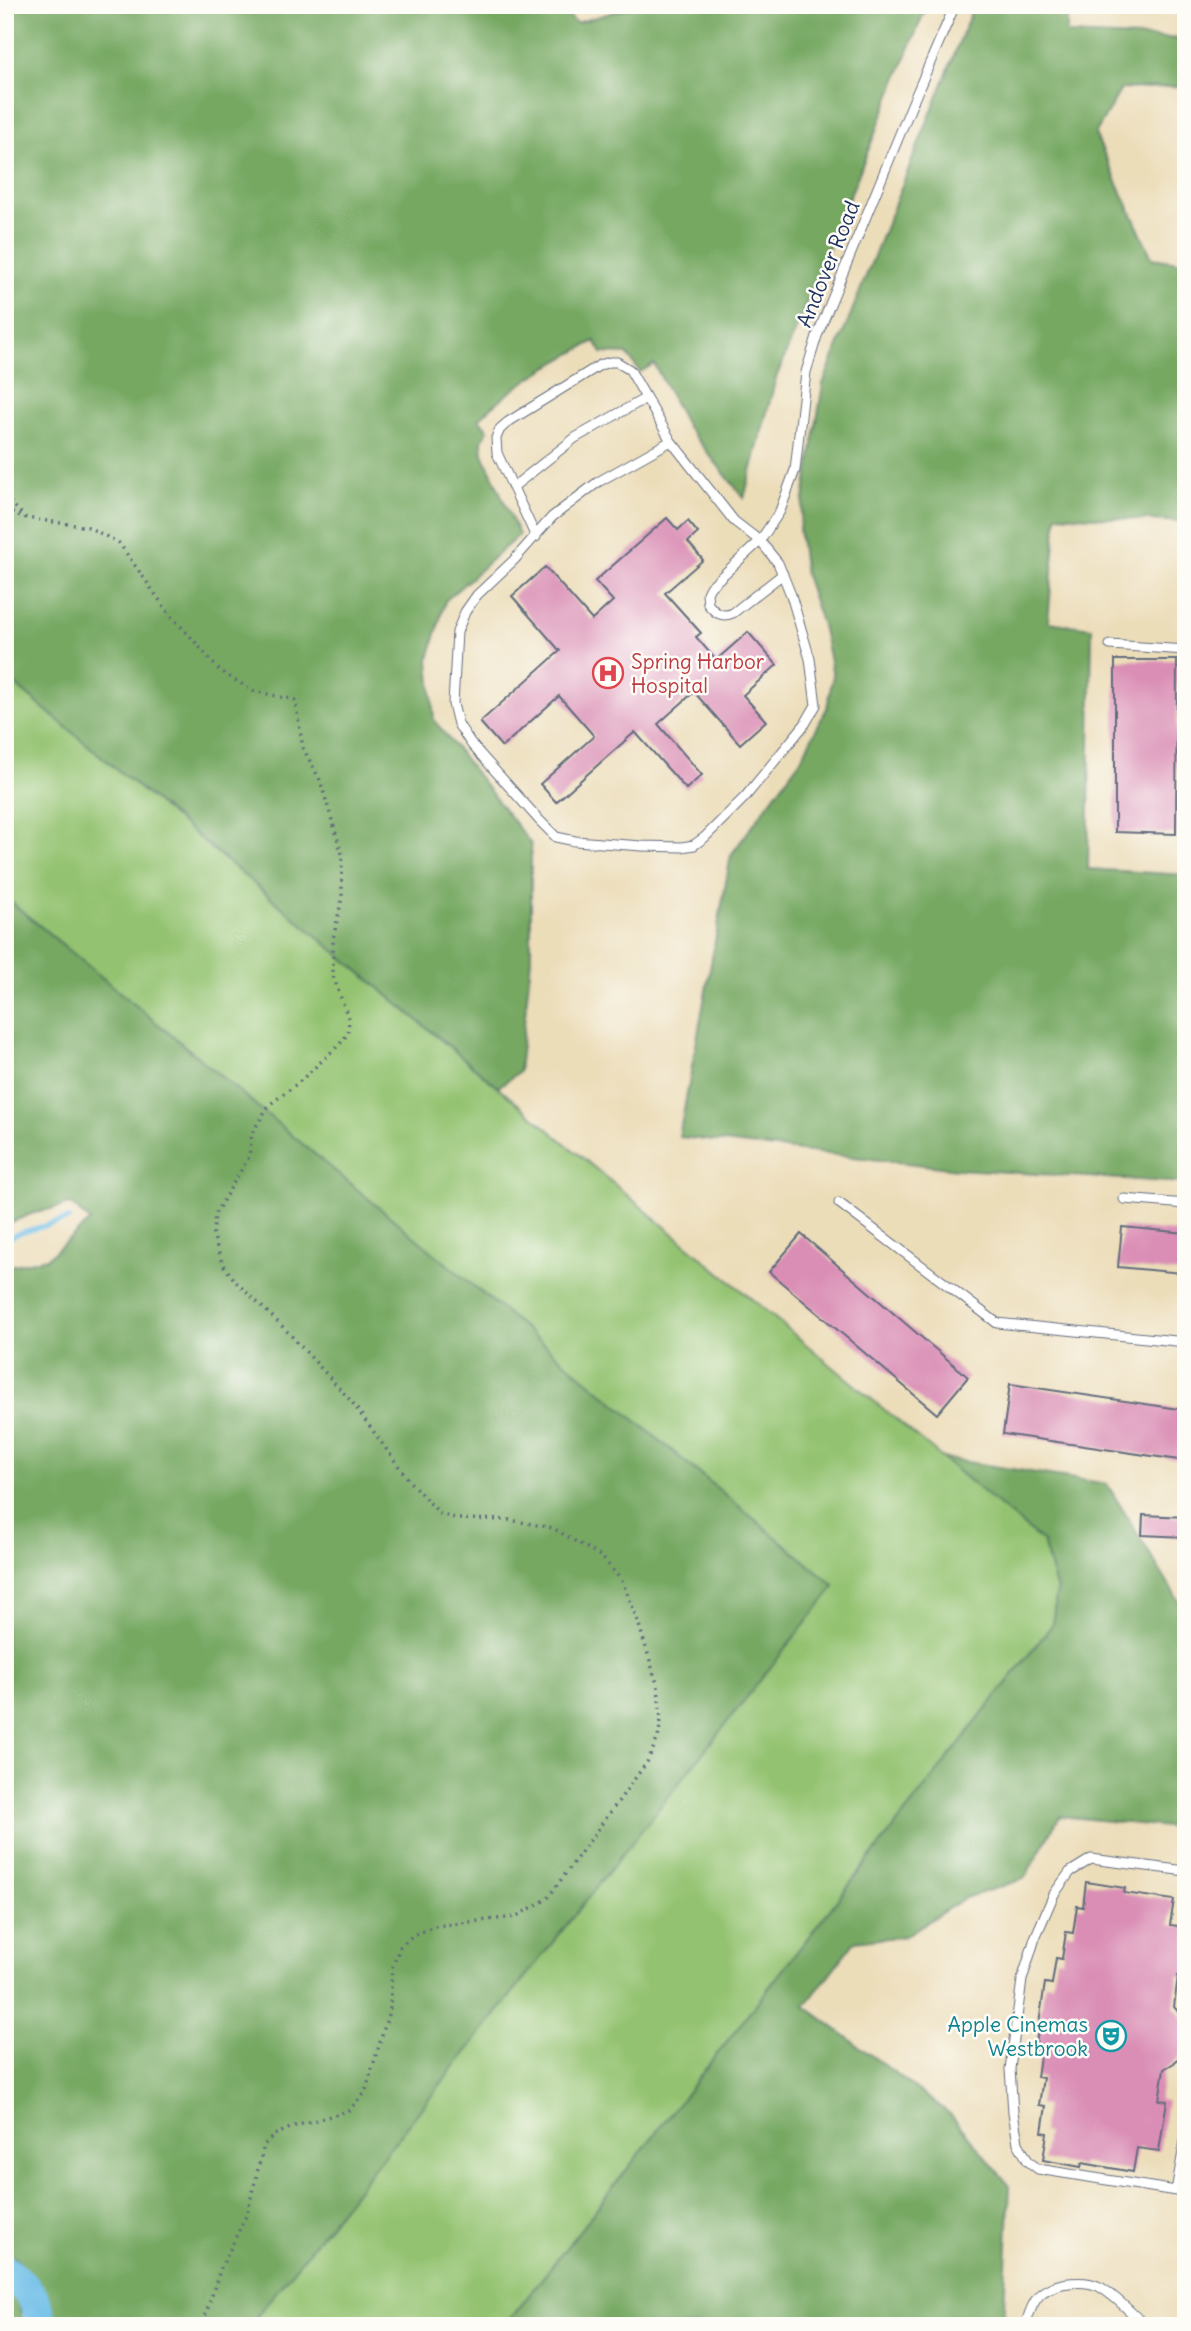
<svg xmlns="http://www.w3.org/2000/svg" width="1191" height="2331" viewBox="0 0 1191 2331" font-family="Delius,sans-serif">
  <rect width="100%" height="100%" fill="#fdfcf7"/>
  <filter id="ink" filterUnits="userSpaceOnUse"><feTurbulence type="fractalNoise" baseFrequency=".0143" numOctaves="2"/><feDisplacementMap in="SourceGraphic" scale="14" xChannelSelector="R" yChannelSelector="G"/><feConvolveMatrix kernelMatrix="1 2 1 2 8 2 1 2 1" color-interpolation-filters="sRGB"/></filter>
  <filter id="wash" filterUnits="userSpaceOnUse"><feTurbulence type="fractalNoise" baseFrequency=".00686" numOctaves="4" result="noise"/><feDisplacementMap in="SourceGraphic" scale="28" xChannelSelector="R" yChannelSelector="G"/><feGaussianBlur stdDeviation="1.57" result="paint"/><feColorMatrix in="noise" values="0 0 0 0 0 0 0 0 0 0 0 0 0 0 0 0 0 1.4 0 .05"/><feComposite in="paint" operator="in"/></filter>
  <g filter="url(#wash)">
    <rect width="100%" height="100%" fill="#ecddb9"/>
    <path fill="#93c270" stroke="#577867" stroke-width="2" d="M5 676 1043 1542 1057 1590 1052 1625 505 2326H249L834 1586 5 897Z"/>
    <path fill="#76a862" stroke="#486c60" stroke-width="2" d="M5 5H558L576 23 638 5H927L776 378 744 498 687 427 654 364 640 372 627 354 602 353 595 341C553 363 513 385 479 419L488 430 482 440 483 454 519 535 445 601 429 659 434 720 531 844V959L519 1072 498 1087 5 676Z
      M974 5H1067V34L1186 39V86L1121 89 1095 134 1152 258 1186 263V522L1057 515 1048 622 1092 628 1088 869 1186 875V1183L958 1169 679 1137 731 855 801 759 827 708 833 675 822 625 805 575 799 529 823 384Z
      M5 897 835 1586 249 2326H55C50 2291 29 2271 5 2248V1267L47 1258 90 1221 71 1204 31 1214 5 1225Z
      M942 1458 1107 1484 1186 1613V1829L1060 1816 1024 1879 965 1898 905 1936 854 1942 805 2006 950 2114 1010 2186 1003 2326H505L1052 1625 1057 1590 1043 1542Z
      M5 2287 18 2297 23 2326H5Z"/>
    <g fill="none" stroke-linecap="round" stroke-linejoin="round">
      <path stroke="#6dbee8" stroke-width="5" d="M5 1240 19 1233 69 1219"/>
      <path stroke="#6dbee8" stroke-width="32" d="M5 2271C25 2285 40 2301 41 2326"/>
    </g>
    <g id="blocks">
      <path fill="#da8eb5" d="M667 518 678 530 688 521 698 533 688 542 703 560 665 593 701 633 696 637 716 660 748 632 777 665 743 695 766 721 740 744 694 692 658 724 702 775 686 789 635 732 556 802 540 784 594 736 559 696 502 747 480 722 560 651 512 596 545 567 592 620 613 601 595 581Z
        M1115 660H1177L1176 834 1115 832Z
        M1122 1227 1186 1233 1182 1273 1118 1267Z
        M801 1234 968 1377 937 1414 769 1272Z
        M1010 1384 1186 1410V1461L1003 1434Z
        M1143 1515 1186 1517V1537L1142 1535Z
        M1086 1882 1125 1888 1124 1893 1174 1900 1170 1925 1186 1927V1977L1178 1976 1174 2007 1183 2017 1186 2027V2046L1182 2054 1174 2063 1164 2069 1159 2100 1167 2101 1159 2151 1137 2148 1133 2172 1082 2163 1081 2167 1043 2160 1047 2133 1042 2132 1046 2106 1039 2105 1043 2078 1037 2077 1041 2050H1035L1045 1983 1052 1984 1056 1958 1062 1959 1066 1932 1073 1933 1077 1906 1083 1907Z"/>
    </g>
  </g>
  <g filter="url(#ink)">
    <use href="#blocks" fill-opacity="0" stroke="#646c7e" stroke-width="2"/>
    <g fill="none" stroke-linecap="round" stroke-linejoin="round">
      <g stroke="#646c7e" stroke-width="11">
        <path id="service" d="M513 487 575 438 646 398
          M536 537 497 453 496 438 500 429 508 422 600 365 610 362H617L630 370 671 441 734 521 760 541 778 563 791 595 810 659 816 705 805 724 745 797 705 837 694 845 682 847 642 846 575 841 556 837 540 821 472 745 458 724 453 704 457 632 465 612 477 595 514 560 552 517 598 482 671 441
          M783 574 733 613C722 618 715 613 708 604L707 593 710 587 760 541 780 511 795 470 806 372 817 336 913 102 955 5
          M1110 645 1186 650
          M1124 1199 1186 1204
          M839 1203 997 1323 1186 1342
          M1186 1871 1091 1859 1070 1872 1054 1894 1035 1938 1022 1980 1010 2069 1013 2112 1018 2143 1028 2161 1038 2169 1176 2191 1186 2135
          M1025 2326C1029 2315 1033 2299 1043 2292 1057 2282 1085 2279 1100 2287 1117 2297 1132 2314 1146 2326"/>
      </g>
      <path stroke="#646c7e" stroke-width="3.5" stroke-dasharray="2 5" stroke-linecap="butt" d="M5 497 26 518 88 527 119 543 170 615 190 636 219 670 253 691 295 700 303 748 320 780 342 854V898L333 939V976L349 1020 348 1033 340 1044 298 1083 269 1105 252 1133 249 1157 215 1214 213 1234 222 1263 236 1282 284 1328 352 1402 411 1483 440 1514 459 1519 510 1520 553 1528 602 1557 622 1581 636 1615 658 1687 661 1720 658 1738 647 1762 547 1899 515 1917 434 1926 413 1935 400 1947 392 1968 390 2008 365 2093 348 2111 295 2126 274 2135 264 2145 247 2214 220 2270 202 2326
        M5 510 23 517"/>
      <use href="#service" stroke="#fff" stroke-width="9"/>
    </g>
  </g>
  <defs>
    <g id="hospital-ring" transform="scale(1.575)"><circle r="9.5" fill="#fdfcf7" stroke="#e0444e" stroke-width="1.5"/><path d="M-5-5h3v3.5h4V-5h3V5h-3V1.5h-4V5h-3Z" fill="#e0444e"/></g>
    <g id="theatre-ring" transform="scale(1.575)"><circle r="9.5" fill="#fdfcf7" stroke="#0f9aa8" stroke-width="1.5"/><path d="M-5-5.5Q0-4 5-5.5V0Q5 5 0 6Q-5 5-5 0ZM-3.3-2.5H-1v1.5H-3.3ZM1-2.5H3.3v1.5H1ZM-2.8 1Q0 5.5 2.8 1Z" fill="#0f9aa8"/></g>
  </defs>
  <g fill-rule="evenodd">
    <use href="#hospital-ring" x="608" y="673"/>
    <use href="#theatre-ring" x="1111" y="2036"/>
  </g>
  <g text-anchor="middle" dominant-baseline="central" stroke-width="5" stroke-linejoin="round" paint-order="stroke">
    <g font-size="21" fill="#1b2f5e" stroke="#fdfcf7">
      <text transform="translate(828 264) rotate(-68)">Andover Road</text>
    </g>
    <g font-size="21" fill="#be3a42" stroke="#fdfcf7" text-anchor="start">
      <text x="631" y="661">Spring Harbor<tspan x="631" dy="24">Hospital</tspan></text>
    </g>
    <g font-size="21" fill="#0d838f" stroke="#fdfcf7" text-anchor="end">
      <text x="1088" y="2024">Apple Cinemas<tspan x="1088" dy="24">Westbrook</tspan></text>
    </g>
  </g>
  <rect width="1191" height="2331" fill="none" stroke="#fdfcf7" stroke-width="28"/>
</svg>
